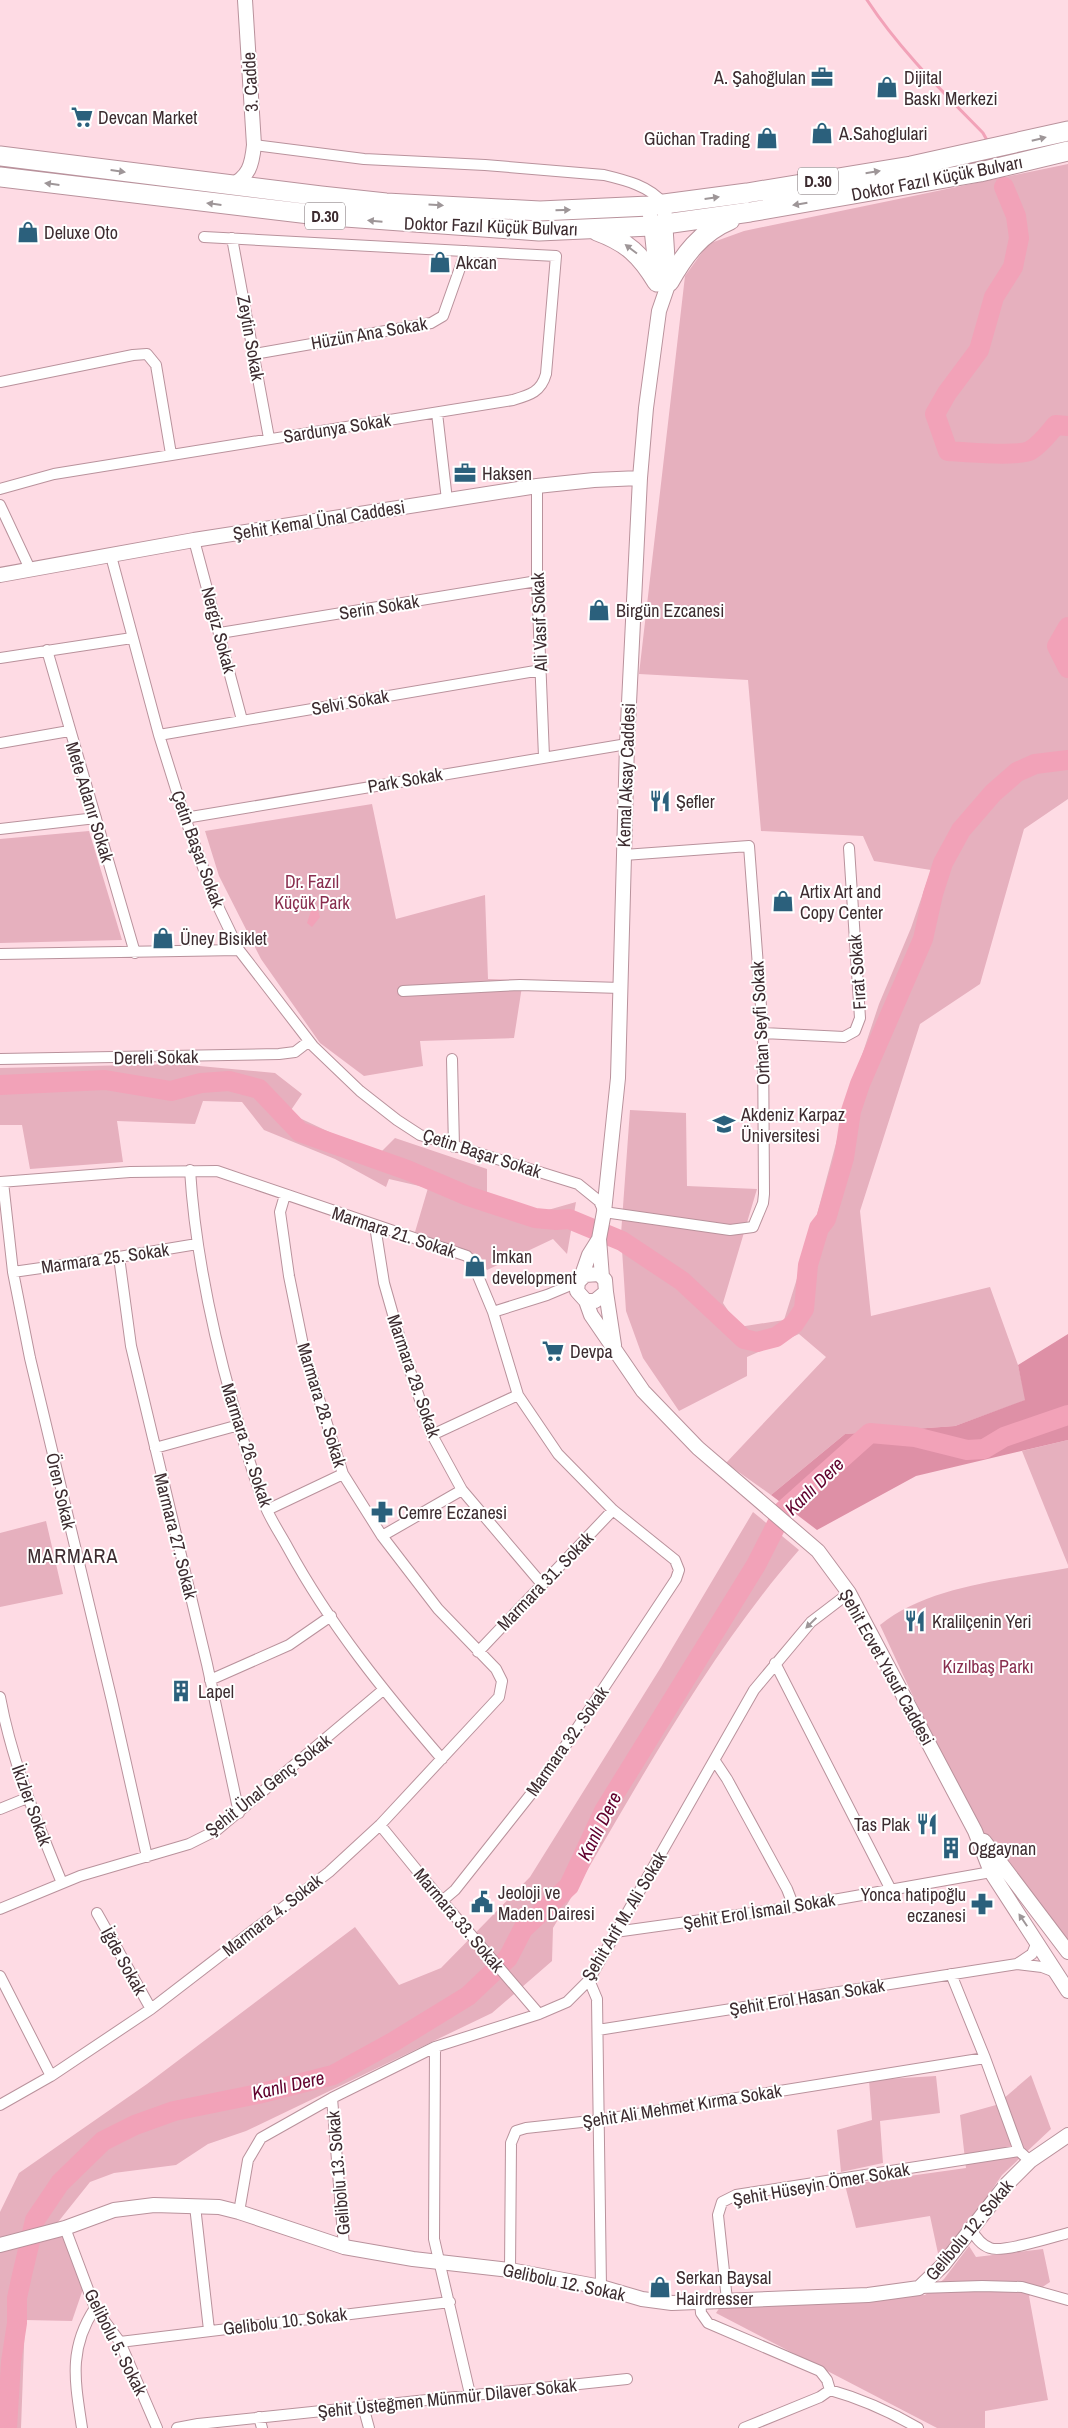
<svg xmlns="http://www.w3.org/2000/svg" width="1068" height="2428" viewBox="0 0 1068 2428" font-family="'Archivo Narrow',sans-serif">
  <rect width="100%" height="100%" fill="#fedbe4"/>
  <path fill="#e6b0be" d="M1068 164V799L1024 829 980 984 920 1024 860 1211 871 1316 990 1287 1018 1365 1026 1400 955 1426 845 1434 771 1495 726 1463 826 1357 799 1334 747 1357V1376L679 1411 643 1358 626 1311 621 1234 630 1110 686 1113 687 1186 757 1189 723 1303 739 1327 784 1320 816 1218 850 1091 879 1004 911 928 931 870 874 861 863 836 761 831 748 680 639 674 685 276 708 244 744 231Z
    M372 804 396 919 485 895 488 979 523 980 514 1038 420 1041 423 1066 364 1076 320 1043 261 959 219 876 205 831Z
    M89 831 122 940 0 943V839Z
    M178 1064 275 1073 302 1094 289 1113 378 1155 395 1138 487 1169V1196L541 1212 576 1202 567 1254 553 1239 487 1270 470 1252 415 1232 428 1188 389 1179 386 1187 335 1159 264 1130 242 1102 203 1101 195 1124 117 1121 123 1162 30 1169 22 1125H0V1068Z
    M1068 1440V1565L1022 1451Z
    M753 1512 799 1550C702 1661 629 1802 553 1928L552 1961 492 2013 246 2131 208 2144 176 2165 114 2173 90 2182 58 2222 83 2289 72 2321 25 2320 21 2428H0V2212L19 2173 147 2084 355 1927 399 1985 441 1968 530 1877 661 1667Z
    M46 1521 63 1594 0 1607V1533Z
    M1068 1568V1945L1041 1922 982 1830 931 1735 880 1625C929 1585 1007 1580 1068 1568Z
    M1031 2075 1051 2129 1002 2175 962 2234 939 2258 930 2216 856 2228 845 2185 966 2168 960 2115 996 2105Z
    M936 2076 940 2113 880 2121 883 2163 841 2172 837 2130 872 2120 869 2080Z
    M969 2246 976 2257 1043 2249 1050 2282 1029 2296 1048 2400 985 2411V2428H937L716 2313 720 2307 925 2295 944 2279Z"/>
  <path fill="#de90a6" d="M1068 1334V1440L916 1476 817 1530 771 1495 845 1434 955 1426 1025 1400 1018 1365Z"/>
  <path fill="#f2a2b8" d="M317 907 320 917 312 927 307 923 311 911Z"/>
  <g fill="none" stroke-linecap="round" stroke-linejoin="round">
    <path stroke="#f2a2b8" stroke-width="3" d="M867 0C899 49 942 91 983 133L988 142
      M1000 173 1004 187"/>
    <path stroke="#f2a2b8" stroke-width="20" d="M1004 187 1016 216 1019 238 1013 267 994 297 979 350 947 393 935 414 948 451C963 452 1020 457 1031 450 1041 444 1048 434 1056 425L1068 426
      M1068 627 1057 646 1068 668
      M0 1085 105 1080 171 1091 201 1083 229 1081 259 1089 300 1132 407 1170 468 1196 535 1218 556 1220 569 1219 622 1241 682 1281 744 1339 757 1342 776 1337 794 1324 804 1309 808 1265 819 1228 826 1219 844 1158 851 1111 860 1084 923 939 933 894 943 863 961 830 993 793 1017 772 1035 764 1068 760
      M7 2428 11 2362 17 2323V2298L22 2275 35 2220 60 2183 103 2141 135 2125 174 2111 258 2094 333 2075 393 2042 468 1996 508 1958 523 1929 569 1886 604 1811 756 1565 784 1510 870 1433 915 1437 967 1450 984 1449 1004 1437 1068 1415"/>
    <g stroke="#b9929c" stroke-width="12">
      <path id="street" d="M254 145 364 159 485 165 604 175C625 180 650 186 664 204
        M232 238 269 438
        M254 354 431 323 443 316 466 251
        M0 382 133 355 147 354 156 365 171 454
        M437 413 447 500
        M537 486V581L544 757
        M0 489 54 474 513 400C530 395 541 392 546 374L556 256 204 237
        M0 505 30 569
        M194 540 242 720
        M111 556 159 735 185 818 215 900 239 950 313 1046 360 1091 397 1120 420 1135 578 1184 599 1201 604 1212 730 1230 753 1227 763 1203 764 1194 763 1033 749 846 624 855
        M220 633 537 581
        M47 650 135 953
        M0 658 132 638
        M159 735 541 670
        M0 743 69 731
        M185 818 627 744
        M0 829 96 818
        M0 954 239 950
        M403 991 520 985 621 988
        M763 1033 844 1037 855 1031 860 1018 849 848
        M0 1059 279 1054 295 1052 308 1042
        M452 1059 454 1147
        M190 1170C195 1250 211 1326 233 1404 243 1439 252 1475 266 1508 272 1522 281 1535 288 1548 330 1625 385 1693 442 1759
        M0 1182 130 1172 217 1171 467 1256 473 1264 493 1312 518 1395 558 1454 613 1510 675 1560 679 1570 676 1579 546 1775 455 1890 442 1901
        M3 1182 13 1272 30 1358 112 1701 147 1857
        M375 1226 384 1283 404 1353 432 1435 462 1490 541 1583
        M119 1257 131 1346 207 1664 239 1813
        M13 1272 119 1257 197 1244
        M493 1312 547 1295 578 1282
        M432 1435 518 1395
        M155 1448 239 1425
        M267 1510 343 1474
        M382 1536 462 1490
        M478 1652 613 1510
        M775 1663 891 1890
        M210 1680 289 1645 331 1616
        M0 1697C12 1762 37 1822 62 1883
        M715 1761 727 1779 787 1889 794 1907
        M0 1809 27 1798
        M380 1825 442 1901 539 2014
        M0 1909 80 1876 189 1844 217 1830 383 1690
        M97 1913 151 2009
        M615 1932 794 1907 991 1872
        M1017 1964 1032 1954 1037 1942
        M951 1974 985 2058 1019 2151 1030 2161
        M0 1976 51 2076
        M589 1980 597 1999 601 2287
        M598 2030 1017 1964 1042 1967 1055 1972
        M435 2047 434 2239 470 2394
        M332 2098 344 2247
        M0 2105 51 2076 151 2009 329 1872 380 1825 499 1697 502 1681 496 1669 438 1609 382 1536 343 1474 305 1355 289 1276 280 1212 285 1195
        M195 2206 209 2330
        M239 2212 248 2160 261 2138 332 2098 435 2047 539 2014 567 2002 589 1980 754 1690 811 1622 849 1593
        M65 2228 95 2308 120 2342 157 2428
        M971 2229C976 2238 981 2245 990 2248 1002 2253 1053 2237 1068 2233
        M510 2270 511 2143 516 2131 526 2128 600 2120 985 2058
        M919 2288 982 2286 1022 2287 1068 2300
        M727 2300 718 2215 722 2202 736 2195 1019 2151
        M700 2301 701 2313 708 2323 820 2371 827 2380 830 2390
        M120 2342 450 2302
        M830 2390C862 2399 889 2411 918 2428
        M363 2406 369 2428
        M259 2417 262 2428
        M82 2428C75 2381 68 2349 95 2308
        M177 2428 198 2424 627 2379
        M744 2428 820 2397 830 2390"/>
    </g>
    <g stroke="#b9929c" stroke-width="16">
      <path id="secondary" d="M230 186C249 177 252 165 254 145L245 0
        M649 206 657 280
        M0 575 194 540 537 486 594 480 640 478
        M602 1277 599 1239 604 1212 618 1078 627 744 640 478 646 408 659 311 669 282 664 204
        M581 1278 589 1255 599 1239
        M606 1292 614 1345
        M586 1301H595L606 1292 605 1280 599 1274 585 1275 578 1282 577 1291 586 1301 591 1315 643 1391 698 1448 818 1551 849 1593 975 1831 991 1872 1068 1991
        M984 1841 1068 1952
        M0 2245 65 2228 114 2210 154 2205 219 2207 239 2212 344 2247 413 2259 510 2270 601 2287 642 2299 672 2303 868 2295 919 2288 943 2265 1006 2185 1030 2161 1068 2135"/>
    </g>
    <g stroke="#b9929c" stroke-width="21">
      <path id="highway" d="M0 156 321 196 386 203 540 211 649 206 747 193 911 166 1068 131
        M0 177 318 215 539 231 651 226 750 212 980 172 1068 151
        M597 231C627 242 641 255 657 282
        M669 282C684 255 701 232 730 220"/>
    </g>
    <use href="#street" stroke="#fff" stroke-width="10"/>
    <use href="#secondary" stroke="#fff" stroke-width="14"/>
    <use href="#highway" stroke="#fff" stroke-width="19"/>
  </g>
  <defs><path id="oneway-solid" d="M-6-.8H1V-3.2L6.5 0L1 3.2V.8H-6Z" transform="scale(1.25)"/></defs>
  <g fill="#9e9698">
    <use href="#oneway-solid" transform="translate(1039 139) rotate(-14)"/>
    <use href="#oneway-solid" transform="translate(118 171) rotate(8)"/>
    <use href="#oneway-solid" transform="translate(873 172) rotate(-9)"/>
    <use href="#oneway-solid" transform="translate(52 184) rotate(-173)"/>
    <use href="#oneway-solid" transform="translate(712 198) rotate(-8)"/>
    <use href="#oneway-solid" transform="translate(214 204) rotate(-173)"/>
    <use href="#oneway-solid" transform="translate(800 204) rotate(171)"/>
    <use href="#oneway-solid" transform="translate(436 205) rotate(3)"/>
    <use href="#oneway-solid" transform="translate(563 210) rotate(-2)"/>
    <use href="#oneway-solid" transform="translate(375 221) rotate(-175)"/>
    <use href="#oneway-solid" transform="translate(631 249) rotate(-143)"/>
    <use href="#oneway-solid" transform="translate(811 1623) rotate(136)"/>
    <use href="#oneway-solid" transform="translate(1023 1920) rotate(-124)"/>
  </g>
  <defs>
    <g id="office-bare" transform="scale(1.725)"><path d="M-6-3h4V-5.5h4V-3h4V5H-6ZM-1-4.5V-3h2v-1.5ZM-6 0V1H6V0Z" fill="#2b607c" stroke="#fff" stroke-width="2.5" paint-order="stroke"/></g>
    <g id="shop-bare" transform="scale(1.725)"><path d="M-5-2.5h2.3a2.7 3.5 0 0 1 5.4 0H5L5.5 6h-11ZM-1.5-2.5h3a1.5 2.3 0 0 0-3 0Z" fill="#2b607c" stroke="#fff" stroke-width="2.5" paint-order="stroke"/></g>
    <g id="supermarket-bare" transform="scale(1.725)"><path d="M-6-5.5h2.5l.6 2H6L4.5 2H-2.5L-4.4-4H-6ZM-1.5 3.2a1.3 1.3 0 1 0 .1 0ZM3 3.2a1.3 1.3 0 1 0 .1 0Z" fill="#2b607c" stroke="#fff" stroke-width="2.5" paint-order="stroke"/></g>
    <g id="restaurant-bare" transform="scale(1.725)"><path d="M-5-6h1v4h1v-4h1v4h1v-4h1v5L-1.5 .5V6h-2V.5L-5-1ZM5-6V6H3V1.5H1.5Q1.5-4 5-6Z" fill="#2b607c" stroke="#fff" stroke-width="2.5" paint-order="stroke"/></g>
    <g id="university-bare" transform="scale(1.725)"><path d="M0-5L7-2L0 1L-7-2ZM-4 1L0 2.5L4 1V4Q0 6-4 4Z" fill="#2b607c" stroke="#fff" stroke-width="2.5" paint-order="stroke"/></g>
    <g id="pharmacy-bare" transform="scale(1.725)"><path d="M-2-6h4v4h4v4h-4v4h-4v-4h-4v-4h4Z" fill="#2b607c" stroke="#fff" stroke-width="2.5" paint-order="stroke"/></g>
    <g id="building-bare" transform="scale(1.725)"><path d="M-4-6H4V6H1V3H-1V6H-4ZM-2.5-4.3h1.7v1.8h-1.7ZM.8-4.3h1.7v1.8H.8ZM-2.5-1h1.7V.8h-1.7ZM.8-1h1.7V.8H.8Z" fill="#2b607c" stroke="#fff" stroke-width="2.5" paint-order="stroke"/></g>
    <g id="civic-bare" transform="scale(1.725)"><path d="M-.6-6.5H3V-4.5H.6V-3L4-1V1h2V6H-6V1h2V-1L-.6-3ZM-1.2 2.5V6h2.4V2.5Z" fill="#2b607c" stroke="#fff" stroke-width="2.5" paint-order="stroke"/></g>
  </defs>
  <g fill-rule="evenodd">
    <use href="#office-bare" x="822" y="77"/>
    <use href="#shop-bare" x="887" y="87"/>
    <use href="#supermarket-bare" x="82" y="117"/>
    <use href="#shop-bare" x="822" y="133"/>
    <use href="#shop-bare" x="767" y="138"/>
    <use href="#shop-bare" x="28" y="232"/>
    <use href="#shop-bare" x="440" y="262"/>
    <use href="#office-bare" x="465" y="473"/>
    <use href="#shop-bare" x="599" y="610"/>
    <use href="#restaurant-bare" x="660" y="801"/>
    <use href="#shop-bare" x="783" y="901"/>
    <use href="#shop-bare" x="163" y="938"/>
    <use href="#university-bare" x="724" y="1124"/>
    <use href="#shop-bare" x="475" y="1266"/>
    <use href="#supermarket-bare" x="553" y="1351"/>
    <use href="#pharmacy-bare" x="382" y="1512"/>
    <use href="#restaurant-bare" x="915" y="1621"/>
    <use href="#building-bare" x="181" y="1691"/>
    <use href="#restaurant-bare" x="927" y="1824"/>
    <use href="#building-bare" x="951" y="1848"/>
    <use href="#civic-bare" x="482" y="1902"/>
    <use href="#pharmacy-bare" x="982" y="1904"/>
    <use href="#shop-bare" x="660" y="2287"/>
  </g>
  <g text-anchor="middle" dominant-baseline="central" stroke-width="4" stroke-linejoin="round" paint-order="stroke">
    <g fill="#fff" stroke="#776b6e" stroke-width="1">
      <rect x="798" y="167.5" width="40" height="27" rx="4"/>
      <rect x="305" y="202.5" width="40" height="27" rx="4"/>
    </g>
    <g font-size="16" font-weight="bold" fill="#3d2c30">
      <text x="818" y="181">D.30</text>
      <text x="325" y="216">D.30</text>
    </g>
    <g font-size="18" fill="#3d2c30" stroke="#fff" text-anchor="start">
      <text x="806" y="77" text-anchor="end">A. Şahoğlulan</text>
      <text x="904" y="77">Dijital<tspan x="904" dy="21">Baskı Merkezi</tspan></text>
      <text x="98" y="117">Devcan Market</text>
      <text x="839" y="133">A.Sahoglulari</text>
      <text x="750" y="138" text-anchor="end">Güchan Trading</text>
      <text x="44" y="232">Deluxe Oto</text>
      <text x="456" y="262">Akcan</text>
      <text x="482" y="473">Haksen</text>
      <text x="616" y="610">Birgün Ezcanesi</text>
      <text x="676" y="801">Şefler</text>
      <text x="800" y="891">Artix Art and<tspan x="800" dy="21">Copy Center</tspan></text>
      <text x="180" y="938">Üney Bisiklet</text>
      <text x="741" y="1114">Akdeniz Karpaz<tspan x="741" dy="21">Üniversitesi</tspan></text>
      <text x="492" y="1256">İmkan<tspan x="492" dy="21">development</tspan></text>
      <text x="570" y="1351">Devpa</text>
      <text x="398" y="1512">Cemre Eczanesi</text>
      <text x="932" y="1621">Kralilçenin Yeri</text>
      <text x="198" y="1691">Lapel</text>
      <text x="910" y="1824" text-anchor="end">Tas Plak</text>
      <text x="968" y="1848">Oggaynan</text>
      <text x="498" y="1892">Jeoloji ve<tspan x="498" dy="21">Maden Dairesi</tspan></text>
      <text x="966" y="1894" text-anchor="end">Yonca hatipoğlu<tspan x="966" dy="21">eczanesi</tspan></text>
      <text x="676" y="2277">Serkan Baysal<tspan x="676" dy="21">Hairdresser</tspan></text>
    </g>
    <g font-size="18" fill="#3d2c30" stroke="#fff">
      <text transform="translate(250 82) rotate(-93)">3. Cadde</text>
      <text transform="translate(937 178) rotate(-11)">Doktor Fazıl Küçük Bulvarı</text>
      <text transform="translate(491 226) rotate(2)">Doktor Fazıl Küçük Bulvarı</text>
      <text transform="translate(369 333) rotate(-10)">Hüzün Ana Sokak</text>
      <text transform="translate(251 338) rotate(80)">Zeytin Sokak</text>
      <text transform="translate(337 428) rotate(-9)">Sardunya Sokak</text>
      <text transform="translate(319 520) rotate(-9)">Şehit Kemal Ünal Caddesi</text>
      <text transform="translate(379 607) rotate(-9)">Serin Sokak</text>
      <text transform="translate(539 622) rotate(-92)">Ali Vasıf Sokak</text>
      <text transform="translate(219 630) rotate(75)">Nergiz Sokak</text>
      <text transform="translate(350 702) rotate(-10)">Selvi Sokak</text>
      <text transform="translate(626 775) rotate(-88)">Kemal Aksay Caddesi</text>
      <text transform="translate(405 780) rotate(-10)">Park Sokak</text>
      <text transform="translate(90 802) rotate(73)">Mete Adanır Sokak</text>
      <text transform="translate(198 849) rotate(70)">Çetin Başar Sokak</text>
      <text transform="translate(857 972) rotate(-94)">Fırat Sokak</text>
      <text transform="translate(760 1023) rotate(-93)">Orhan Seyfi Sokak</text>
      <text transform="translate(156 1057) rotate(-1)">Dereli Sokak</text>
      <text transform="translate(482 1153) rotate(18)">Çetin Başar Sokak</text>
      <text transform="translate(394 1232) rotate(18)">Marmara 21. Sokak</text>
      <text transform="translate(105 1258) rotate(-8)">Marmara 25. Sokak</text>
      <text transform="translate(414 1376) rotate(71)">Marmara 29. Sokak</text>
      <text transform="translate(322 1405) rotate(73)">Marmara 28. Sokak</text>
      <text transform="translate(247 1445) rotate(72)">Marmara 26. Sokak</text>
      <text transform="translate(61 1491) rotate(77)">Ören Sokak</text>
      <text transform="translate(176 1536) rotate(76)">Marmara 27. Sokak</text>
      <text transform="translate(545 1581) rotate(-46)">Marmara 31. Sokak</text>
      <text transform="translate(887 1667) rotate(61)">Şehit Ecvet Yusuf Caddesi</text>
      <text transform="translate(567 1741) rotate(-55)">Marmara 32. Sokak</text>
      <text transform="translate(268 1785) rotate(-38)">Şehit Ünal Genç Sokak</text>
      <text transform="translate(32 1805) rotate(70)">İkizler Sokak</text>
      <text transform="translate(759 1911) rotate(-9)">Şehit Erol İsmail Sokak</text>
      <text transform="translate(272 1915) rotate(-38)">Marmara 4. Sokak</text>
      <text transform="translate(624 1916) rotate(-59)">Şehit Arif M. Ali Sokak</text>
      <text transform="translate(459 1920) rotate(50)">Marmara 33. Sokak</text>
      <text transform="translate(124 1961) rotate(61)">İğde Sokak</text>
      <text transform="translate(807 1997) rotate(-9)">Şehit Erol Hasan Sokak</text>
      <text transform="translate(682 2106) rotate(-9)">Şehit Ali Mehmet Kırma Sokak</text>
      <text transform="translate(338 2173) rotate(-95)">Gelibolu 13. Sokak</text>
      <text transform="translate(821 2184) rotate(-10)">Şehit Hüseyin Ömer Sokak</text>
      <text transform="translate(969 2230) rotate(-50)">Gelibolu 12. Sokak</text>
      <text transform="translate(564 2282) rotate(12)">Gelibolu 12. Sokak</text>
      <text transform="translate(285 2321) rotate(-7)">Gelibolu 10. Sokak</text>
      <text transform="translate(116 2342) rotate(63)">Gelibolu 5. Sokak</text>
      <text transform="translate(447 2398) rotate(-6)">Şehit Üsteğmen Münmür Dilaver Sokak</text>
    </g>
    <g font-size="18" fill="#882d4e" stroke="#fff">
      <text x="312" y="881">Dr. Fazıl<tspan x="312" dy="21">Küçük Park</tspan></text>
      <text x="988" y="1666">Kızılbaş Parkı</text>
    </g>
    <g font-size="19" font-style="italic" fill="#60002d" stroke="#fff">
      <text transform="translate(814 1486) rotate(-44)">Kanlı Dere</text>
      <text transform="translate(599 1826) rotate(-63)">Kanlı Dere</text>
      <text transform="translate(288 2085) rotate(-13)">Kanlı Dere</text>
    </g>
    <g font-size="20" letter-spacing="1" fill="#3d2c30" stroke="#fff">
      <text x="73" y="1555">MARMARA</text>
    </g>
  </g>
</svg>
